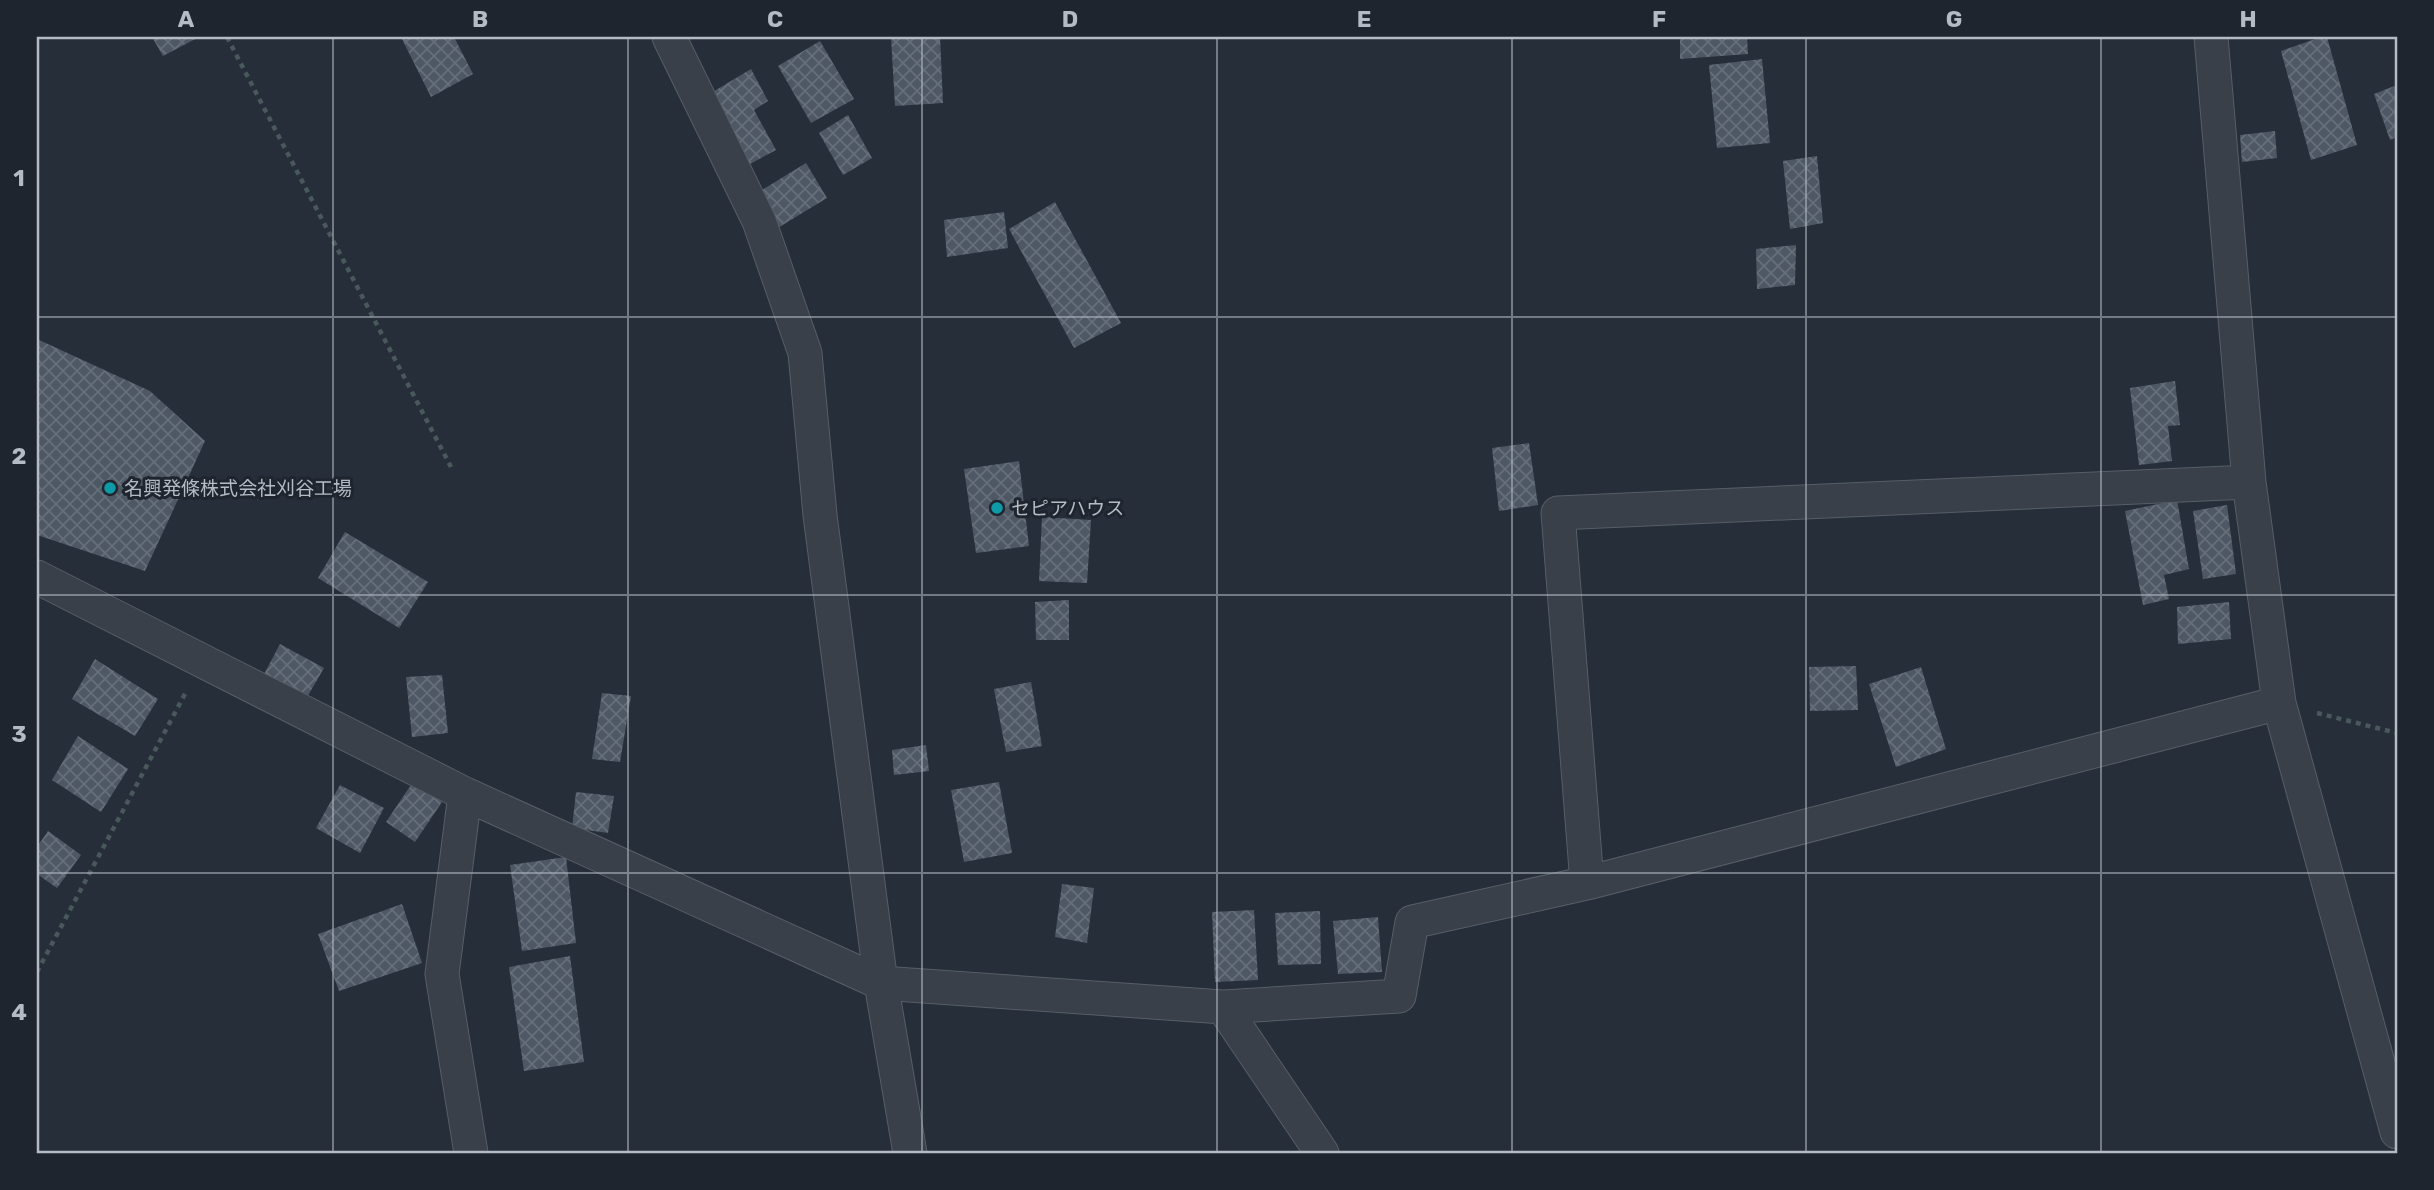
<svg xmlns="http://www.w3.org/2000/svg" width="2434" height="1190" viewBox="0 0 2434 1190" font-family="Rubik,'Noto Sans JP',sans-serif">
  <defs>
    <pattern id="building-cross-hatch" width="8" height="8" patternUnits="userSpaceOnUse" patternTransform="scale(1.75)"><rect width="8" height="8" fill="#4e5864"/><path d="M0 0l8 8M0 8l8-8" fill="none" stroke="#656e79"/></pattern>
  </defs>
  <rect width="100%" height="100%" fill="#252e39"/>
  <path fill="url(#building-cross-hatch)" d="M152 37H199L163 56Z
    M401 37H454L473 74 431 97Z
    M891 37H940L943 103 895 106Z
    M1680 37H1747L1748 54 1680 59Z
    M2321 37H2327L2357 145 2311 160 2281 51Z
    M820 41 854 99 811 123 778 66Z
    M1762 59 1770 143 1717 148 1709 65Z
    M751 69 768 101 754 110 776 150 748 165 711 93Z
    M2397 85V137L2390 140 2374 94Z
    M848 115 872 158 843 175 819 133Z
    M2275 131 2277 158 2242 162 2240 135Z
    M1817 156 1823 223 1790 229 1783 161Z
    M806 163 827 198 776 229 757 193Z
    M1055 202 1121 323 1074 348 1009 229Z
    M1004 212 1008 248 947 257 944 220Z
    M1796 245 1795 285 1757 289 1756 249Z
    M37 339 150 391 205 441 145 571 37 535Z
    M2175 381 2180 425 2168 426 2172 461 2139 465 2130 388Z
    M1529 443 1538 505 1499 511 1492 448Z
    M1019 461 1029 546 976 553 964 469Z
    M2177 500 2189 569 2164 575 2169 599 2143 605 2125 511Z
    M2227 505 2236 574 2203 579 2193 511Z
    M1042 517 1091 520 1087 583 1039 581Z
    M345 532 428 582 399 628 318 578Z
    M1069 600V640H1036L1035 602Z
    M2229 602 2231 639 2178 644 2177 607Z
    M280 644 324 668 306 699 263 676Z
    M95 659 158 699 135 736 72 699Z
    M1856 666 1858 710 1810 711 1809 667Z
    M1921 667 1946 749 1896 767 1869 684Z
    M442 675 448 733 412 737 406 677Z
    M1031 682 1042 746 1006 752 994 689Z
    M602 693 631 696 620 762 592 759Z
    M78 736 128 769 101 812 52 780Z
    M926 745 929 771 894 775 892 750Z
    M413 782 442 802 415 842 386 822Z
    M999 782 1012 853 964 862 951 790Z
    M340 785 384 808 360 853 316 828Z
    M576 792 614 796 608 833 572 828Z
    M48 831 81 855 57 888 37 874V847Z
    M566 857 576 943 522 951 510 865Z
    M1062 884 1094 888 1087 943 1055 937Z
    M402 904 422 963 339 991 318 934Z
    M1254 910 1258 980 1215 982 1212 912Z
    M1320 911 1321 964 1278 965 1275 913Z
    M1378 917 1382 972 1338 974 1333 921Z
    M570 956 584 1062 524 1071 509 967Z"/>
  <g fill="none" stroke-linecap="round" stroke-linejoin="round">
    <g stroke="#575e67" stroke-width="35">
      <path id="street" d="M669 37 759 221 805 353 820 515 881 983 910 1153
        M2211 37 2249 482 2279 703 2397 1132
        M37 577 465 794 881 983 1223 1007 1399 996 1412 922 1587 883 2279 703
        M465 794 442 974 471 1153
        M1587 883 1558 513 2249 482
        M1223 1007 1322 1153"/>
    </g>
    <path stroke="#49595b" stroke-width="4.5" stroke-dasharray="5 5" stroke-linecap="butt" d="M227 37 451 467
      M2317 713 2397 733
      M37 972 186 692"/>
    <use href="#street" stroke="#394049" stroke-width="33"/>
  </g>
  <path fill="none" stroke="#b4bbc5" stroke-width="2" stroke-opacity="0.55" d="M333 37V1153M628 37V1153M922 37V1153M1217 37V1153M1512 37V1153M1806 37V1153M2101 37V1153M37 317H2397M37 595H2397M37 873H2397"/>
  <g fill="#0f9aa8" stroke="#1e252e" stroke-width="2.5">
    <circle cx="110" cy="488" r="7"/>
    <circle cx="997" cy="508" r="7"/>
  </g>
  <g text-anchor="middle" dominant-baseline="central" stroke-width="6" stroke-linejoin="round" paint-order="stroke">
    <g font-size="19" fill="#b4bbc5" stroke="#1e252e" text-anchor="start">
      <text x="124" y="488">名興発條株式会社刈谷工場</text>
      <text x="1011" y="508">セピアハウス</text>
    </g>
  </g>
  <rect width="2434" height="1190" fill="none" stroke="#1e252e" stroke-width="77"/>
  <rect x="38" y="38" width="2358" height="1114" fill="none" stroke="#b4bbc5" stroke-width="2.5"/>
  <g font-size="23" text-anchor="middle" font-weight="bold" fill="#b4bbc5">
    <text x="186" y="27">A</text>
    <text x="480" y="27">B</text>
    <text x="775" y="27">C</text>
    <text x="1070" y="27">D</text>
    <text x="1364" y="27">E</text>
    <text x="1659" y="27">F</text>
    <text x="1954" y="27">G</text>
    <text x="2248" y="27">H</text>
    <text x="19" y="186">1</text>
    <text x="19" y="464">2</text>
    <text x="19" y="742">3</text>
    <text x="19" y="1020">4</text>
  </g>
</svg>
